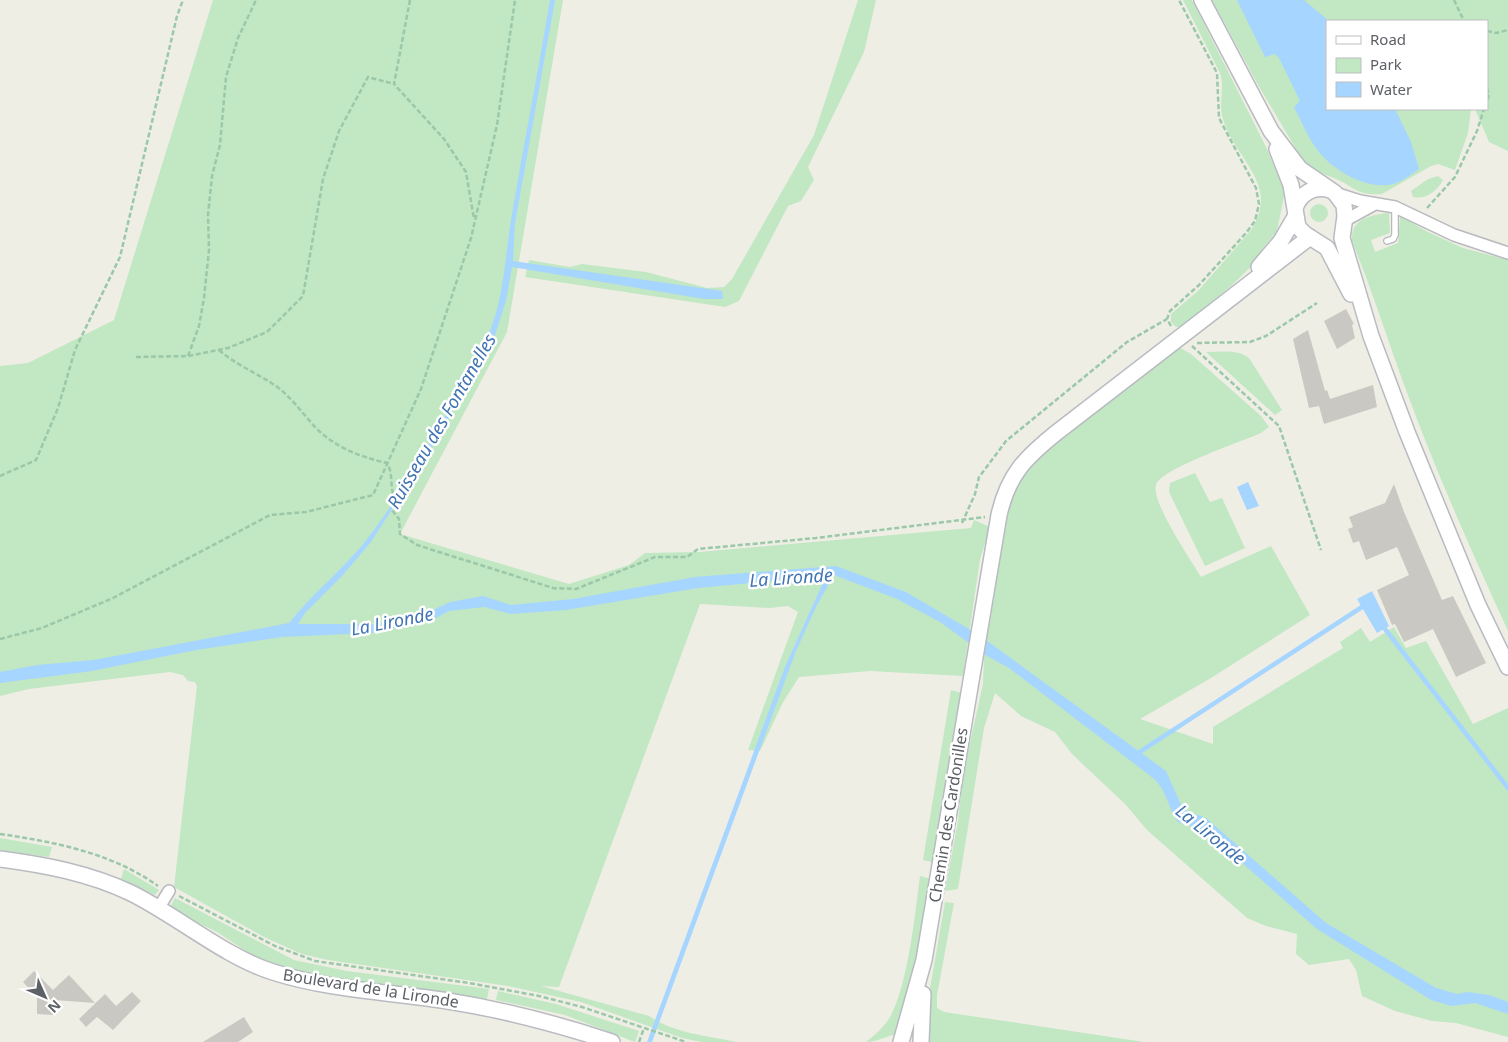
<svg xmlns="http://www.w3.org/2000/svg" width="1508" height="1042" viewBox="0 0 1508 1042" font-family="'Noto Sans',sans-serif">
  <rect width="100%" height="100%" fill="#efeee5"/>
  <path fill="#c1e7c3" d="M213 0H563L507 332 400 534 569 584 629 565 645 553 699 552 971 528 974 520 990 527 980 559 963 676 870 671 799 677 782 704 760 751 748 750 798 612 788 606 769 608 700 604 559 987 541 986 649 1016C676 1034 705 1035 736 1042H701L682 1038 581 1002 508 986 328 960 302 954 264 937 174 887 197 686 195 682 188 681 183 675 170 672 29 689 0 696V366L28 363 114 320Z
    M858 0H876L864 52 808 167 814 180 801 201 788 206 739 301 725 307 525 277 529 260 570 267 582 264 646 272 707 288 724 287 732 279 814 135Z
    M1183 0H1192L1266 147 1283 187 1284 196 1277 231 1262 249 1265 253 1231 286 1181 327H1176L1171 322V314L1199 290 1251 230C1281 184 1235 160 1223 119 1218 104 1225 88 1220 73Z
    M1212 0H1508V151L1489 142 1475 109H1487V21H1327V109H1471L1468 133 1455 170 1438 164 1431 166 1382 194C1356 196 1354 186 1334 178 1322 173 1313 171 1303 161L1257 83Z
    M1438 176 1443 180C1437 191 1426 200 1413 197L1411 191 1428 179Z
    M1310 213a9 9 0 1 1 18 0a9 9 0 1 1-18 0Z
    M1389 213 1390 233 1371 240 1375 252 1398 243 1400 216 1428 232 1463 248 1508 260V631C1472 552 1436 472 1406 390 1388 341 1372 290 1352 241 1350 218 1372 215 1389 213Z
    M1173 344 1191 354 1261 416 1269 427 1261 433C1243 441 1160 469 1156 485 1151 502 1191 560 1201 577L1271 546 1310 615 1211 678 1140 719 1213 744V727L1343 648 1340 642 1361 628 1370 642 1394 627 1406 648 1426 641 1473 724 1508 708V1037L1456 1023 1432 1021 1395 1011 1362 996 1356 970 1349 959 1309 965 1296 954 1297 934 1266 926 1247 918 1147 830 1126 805 1072 754 1055 732 1021 716 995 693 984 728 958 889 945 891 958 821 963 774 983 684 985 633 990 623 1005 524 1006 502 1026 462Z
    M1206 352C1221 352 1238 349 1249 358L1282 410 1275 415Z
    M1195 473 1210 502 1222 498 1245 548 1205 566 1169 492 1170 483Z
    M951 690 962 693 932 862 923 860Z
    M0 838 52 847 49 857 0 850Z
    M124 869 159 890 155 895 121 879Z
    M920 876 931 879 907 1002 897 1034C886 1036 877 1042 866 1042 875 1035 884 1027 890 1017 908 985 915 914 920 876Z
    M175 898 294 960 347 971 489 989 487 999 307 975 272 964 252 955 217 932 169 909Z
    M945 902 954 903 937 995V1008L944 1012 1144 1042H926L928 1000Z
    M498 991 556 1004 639 1031 635 1042 565 1015 496 1000Z"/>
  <path fill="#a6d5ff" d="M550 0H555L515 223 513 261 722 291 723 299H704L512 267 506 301 495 335 431 449 371 542 342 576 305 613 298 624H373L429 612 450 602 483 596 511 605 573 599 695 577 836 566 906 592 979 635 1166 771 1182 807 1187 811 1206 818 1326 923 1436 988 1457 994 1468 992 1489 995 1508 1002V1014L1475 1003 1452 1006 1431 1000 1317 929 1205 830 1178 822C1167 806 1167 790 1153 778L1009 668 987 656 940 622 897 599 834 575 817 605 796 651 652 1042H647L785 667 826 576 698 588 566 610 511 614 484 607 449 611 432 620 371 633 282 637 196 650 92 671 0 683V672L37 665 94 660 289 623C312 594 341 571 364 543 393 507 416 465 440 425 457 395 478 364 490 331 504 295 505 258 511 220 523 147 538 74 550 0Z
    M1237 0H1304L1329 21H1327V109H1395L1411 142 1419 169C1409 176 1399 184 1388 185 1362 188 1330 168 1316 148 1307 136 1301 120 1294 107L1300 101 1279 58 1275 54 1265 57Z
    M1248 482 1259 506 1247 510 1237 487Z
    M1372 591 1389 626 1377 633 1357 599Z"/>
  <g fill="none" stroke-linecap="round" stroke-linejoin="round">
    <path stroke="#a6d5ff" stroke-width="4.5" d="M1385 629 1508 788
      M1135 755 1362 607"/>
  </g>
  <path fill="#cac8c2" d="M1346 309 1354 324 1352 325 1355 338 1337 349 1324 321Z
    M1308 330 1325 391 1327 390 1330 399 1373 385 1377 407 1324 424 1319 406 1309 408 1293 339Z
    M1394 484 1404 512 1442 600 1453 596 1486 663 1456 677 1433 629 1404 642 1395 624 1392 625 1377 590 1409 575 1397 547 1366 560 1359 541 1353 543 1348 529 1353 527 1349 517 1385 503Z
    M34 971 53 990 69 975 95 1003 54 1000 53 1015 37 1014V997L23 982Z
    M132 992 141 1001 113 1030 97 1017 86 1027 79 1019 105 994 116 1006Z
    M244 1017 253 1032 238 1042H203Z"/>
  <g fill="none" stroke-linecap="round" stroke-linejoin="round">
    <g stroke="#b8babf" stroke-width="8">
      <path id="lane" d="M1387 241 1393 239 1395 235V207"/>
    </g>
    <g stroke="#b8babf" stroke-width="14">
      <path id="street" d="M1335 193 1360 201 1395 207 1454 235 1508 253
        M1344 221 1375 204
        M158 909 169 891"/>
    </g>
    <g stroke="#b8bbc1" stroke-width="18">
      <path id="secondary" d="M1202 0 1271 131 1300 169 1335 193 1344 205 1345 216 1342 238 1371 336 1407 432 1478 605 1508 667
        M1277 149 1291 185 1298 227 1305 234 1327 248 1351 294
        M1295 209C1299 194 1314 185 1330 190
        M1259 267 1281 241 1295 217
        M0 859C45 865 89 873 131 893 176 915 225 957 273 972 329 990 390 992 448 1001 504 1010 558 1024 612 1042
        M901 1042 924 960 999 515C1008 475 1025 458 1056 433L1310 237
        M921 1042 923 994"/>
    </g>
    <path stroke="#9ac8a9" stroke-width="2.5" stroke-dasharray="5 2.5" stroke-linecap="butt" d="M410 0 394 84 444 139 466 172 474 219
      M1454 0 1464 21
      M1487 31 1496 33 1508 30
      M1487 88 1489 95 1487 101
      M1427 208 1455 177 1477 131 1484 109
      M1171 326 1167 319 1170 311 1199 285 1246 233 1255 221 1259 204 1256 188 1219 118 1217 73 1179 0
      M1197 343 1250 342 1266 336 1317 303
      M1192 346 1279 426 1321 550
      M219 350C237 366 260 374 280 389 294 401 304 415 316 428 336 448 361 457 387 463 394 475 389 487 395 499L392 510 399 519 400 534 417 545 553 588 576 589 655 557H687L698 549 816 538 985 517
      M188 356 199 326 204 298 209 250 208 215 212 176 220 145 226 77 238 38 256 0
      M136 357 188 356 228 348 267 332 303 296 323 179 339 131 368 77 394 84
      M0 476 36 460 58 408 75 350 120 257 177 16 183 0
      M962 523 975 494 979 477 1006 441 1127 342 1167 319
      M0 639 42 628 113 598 270 515 306 512 373 495 421 389 471 238 497 125 515 0
      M0 834C55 842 112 853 158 886
      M179 896 275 946 315 961 469 983 539 996 582 1007 686 1042
      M639 1042 644 1028"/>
    <use href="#lane" stroke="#fff" stroke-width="5.5"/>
    <use href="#street" stroke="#fff" stroke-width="11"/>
    <use href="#secondary" stroke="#fff" stroke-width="15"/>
  </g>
  <g text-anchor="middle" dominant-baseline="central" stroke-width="5" stroke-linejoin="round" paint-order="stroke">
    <g font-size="16" fill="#5d6066" stroke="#fff">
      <text transform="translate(948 815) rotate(-81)">Chemin des Cardonilles</text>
      <text transform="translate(371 988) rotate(9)">Boulevard de la Lironde</text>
    </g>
    <g font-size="18" font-style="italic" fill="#4074b3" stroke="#fff">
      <text transform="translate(441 421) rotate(-60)">Ruisseau des Fontanelles</text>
      <text transform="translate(791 577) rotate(-4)">La Lironde</text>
      <text transform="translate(392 621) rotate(-11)">La Lironde</text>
      <text transform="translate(1211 834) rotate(39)">La Lironde</text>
    </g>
  </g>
  <rect x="1326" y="20" width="162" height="90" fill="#ffffff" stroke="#bebfc2"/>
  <rect x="1336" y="36" width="25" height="8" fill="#ffffff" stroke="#bebfc2"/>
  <text x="1370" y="45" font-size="15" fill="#5d6066">Road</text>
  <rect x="1336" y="58" width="25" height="15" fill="#c1e7c3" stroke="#bebfc2"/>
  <text x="1370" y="70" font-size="15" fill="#5d6066">Park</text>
  <rect x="1336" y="82" width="25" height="15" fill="#a6d5ff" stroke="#bebfc2"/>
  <text x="1370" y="95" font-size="15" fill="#5d6066">Water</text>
  <g transform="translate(45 997) rotate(135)" stroke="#ffffff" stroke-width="4" paint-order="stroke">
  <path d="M0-4L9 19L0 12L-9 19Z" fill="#5d6066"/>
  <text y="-8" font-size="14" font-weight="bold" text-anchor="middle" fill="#5d6066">N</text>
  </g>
</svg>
